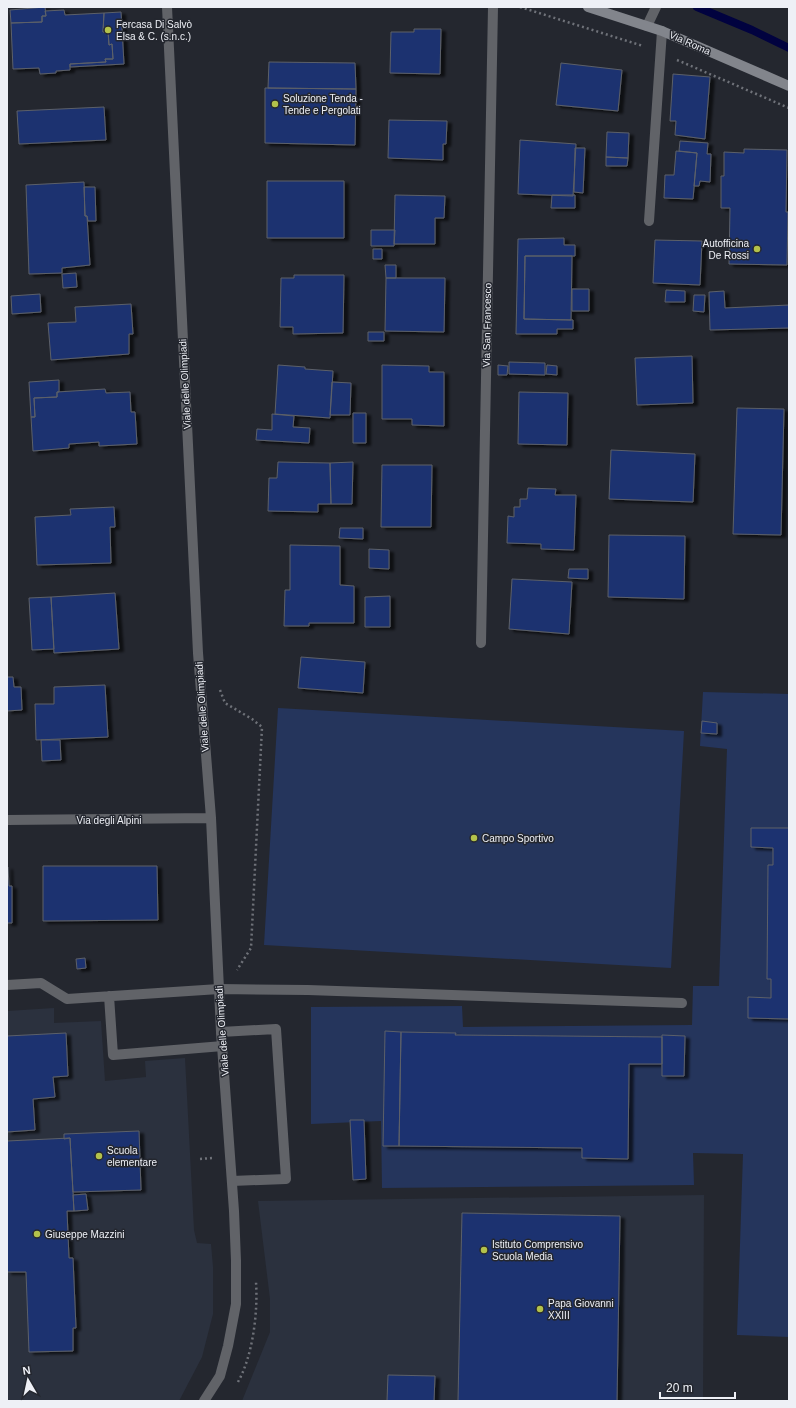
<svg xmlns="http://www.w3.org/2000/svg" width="796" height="1408" viewBox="0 0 796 1408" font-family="Helvetica,sans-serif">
  <defs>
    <filter id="shadow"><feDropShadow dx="4.5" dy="2.5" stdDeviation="1" flood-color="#0009"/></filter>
  </defs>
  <rect width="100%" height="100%" fill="#24272f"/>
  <path fill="#2b313e" d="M54 1008V1023L101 1021 105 1081 146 1077 145 1061 185 1058 194 1230 197 1243 211 1244 213 1267V1314L202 1357 179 1401H7V1011Z
    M704 1195 703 1401H242L270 1332V1299L258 1201Z"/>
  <path fill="#25355c" d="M703 692 789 694V1337L737 1335 743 1154 693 1153 694 1185 382 1188 381 1121 311 1124V1007L462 1006 463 1027 692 1025 693 986H719L727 749 700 746Z
    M278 708 684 731 671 968 264 945Z"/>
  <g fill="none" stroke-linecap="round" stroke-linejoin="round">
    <path stroke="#01023f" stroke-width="8" d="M697 7 752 30 789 48"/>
  </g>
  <path fill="#1c326f" stroke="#5c6069" filter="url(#shadow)" d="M45 7 46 16H42V22L11 23 10 10Z
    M64 10 65 15 104 13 103 32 108 31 109 45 112 44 113 59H105L106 62 70 64V70L56 71V73L40 74 39 68 13 69 11 23 42 22V16H46L45 11Z
    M121 12 124 64 70 67V64L106 62 105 59H113L112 44 109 45 108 31 103 32 104 13Z
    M414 29H441L440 74 390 73 391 32H414Z
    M269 62 355 63 356 89 268 88Z
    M561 63 622 70 618 111 556 105Z
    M673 74 710 77 705 139 675 135 676 121H670Z
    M265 88 356 89 355 145 265 143Z
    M104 107 106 140 19 144 17 111Z
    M389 120 447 121 446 144H443V160L388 158Z
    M607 132 629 133 628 158 606 157Z
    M520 140 576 144 573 196 518 194Z
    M680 141 708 143 707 154H711L710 182 700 181 699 186H694L697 153 679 151Z
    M575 148H585L583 193 574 192Z
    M744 149 787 150 786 212H788L787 265 729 264 730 208H721V176H724V152L744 153Z
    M676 151 697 153 693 199 664 198 665 175H674Z
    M606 157 628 158 627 166H606Z
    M267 181H344V238H267Z
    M84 182 85 216H87L90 265 62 268V273L29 274 26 185Z
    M84 187H95L96 221H88L87 216H85Z
    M395 195 445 196 444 218H435V244H394Z
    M552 195H575V208H551Z
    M371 230H395L394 246H371Z
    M564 238V245H575V256H525L524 319 573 320V329H557V334H516L518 239Z
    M655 240 702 241 700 285 653 283Z
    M373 249H382V259H373Z
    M525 256H572L571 320 524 319Z
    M385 265H396V278H386Z
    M76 273 77 287 63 288 62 274Z
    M294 275H344L343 333 293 334V327H280L281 278H294Z
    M386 278H445L444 332 385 331Z
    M572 289H589V311H572Z
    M666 290 685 291V302H665Z
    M724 291 725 308 789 305V328L710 330 709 292Z
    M40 294 41 312 12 314 11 296Z
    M694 295H705L704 312 693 311Z
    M131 304 133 334H129V354L51 360 48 323 76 322 75 307Z
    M368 332H384V341H368Z
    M692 356 693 403 637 405 635 358Z
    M509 362 545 363V375L509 374Z
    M278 365 305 367V369L333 371 330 418 275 414Z
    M382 365 429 366V372H444V426L412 425V419H382Z
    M498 365 508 366 507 375H498Z
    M547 365 557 366V375L546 374Z
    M59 380V392H57V397L34 398 35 417H31L29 382Z
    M332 382 351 383 350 415H330Z
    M105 389 106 393 130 392 131 412H135L137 444 99 446V442L69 444V448L33 451 31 417H35L34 398 57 397V392Z
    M519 392 568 393 567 445 518 444Z
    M737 408 784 409 781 535 733 534Z
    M353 413H366V443H353Z
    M272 414 294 416 293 427 310 428 309 443 256 440 257 429 272 430Z
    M611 450 695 454 693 502 609 499Z
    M278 462 330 463 331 504H318V512L268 511 269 478H277Z
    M353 462 352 504H331L330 463Z
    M382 465H432L431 527H381Z
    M528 488 556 489 555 495H576L574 550 541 549V544L507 543 508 516 514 517V507H520V499H527Z
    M114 507 115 527H110L111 563 37 565 35 517 71 515 70 509Z
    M340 528H363V539L339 538Z
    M609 535 685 536 684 599 608 597Z
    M290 545 340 546V585L354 586V623H309V626H284L285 590H290Z
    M369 549 389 550V569L369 568Z
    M569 569H588V579L568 578Z
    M512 579 572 582 569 634 509 629Z
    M115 593 119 649 54 653 51 597Z
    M390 596V627H365V597Z
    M51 597 54 649 32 650 29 598Z
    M301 657 365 662 363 693 298 688Z
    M7 677H13L14 687H21L22 710 7 711Z
    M105 685 108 737 36 740 35 704H54V687Z
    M702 721 717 723V734L701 733Z
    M41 740H60L61 760 42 761Z
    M751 828H789V1019L748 1018V997L771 998V979H767L768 865H773V848L751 847Z
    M43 866H157L158 920 43 921Z
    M7 867H8L9 886H12V923H7Z
    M85 958 86 968 77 969 76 959Z
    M385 1031 401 1032 399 1146H383Z
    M401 1032 456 1033 455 1035 662 1037V1064H629L628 1159 582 1158V1148L399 1146Z
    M66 1033 68 1076 53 1077 55 1097 33 1099 35 1130 7 1132V1036Z
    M662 1035 685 1036 684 1076H662Z
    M350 1120H364L366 1179 353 1180Z
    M139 1131 141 1190 73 1192 70 1138 64 1139V1134Z
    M70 1138 74 1211H67L69 1258H73L76 1328H73V1351L29 1352 26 1272H7V1141Z
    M86 1194 88 1210 74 1211 73 1195Z
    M462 1213 620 1216 617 1401H458Z
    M388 1375 435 1376 434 1401H387Z"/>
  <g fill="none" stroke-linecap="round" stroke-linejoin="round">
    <path stroke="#6f7279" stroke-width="2.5" stroke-dasharray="2 3" stroke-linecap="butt" d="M520 7 643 46
      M677 60 789 108
      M220 690 225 703 252 719 262 727 251 948 237 970
      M200 1159 213 1158
      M238 1382C253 1355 258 1312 256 1282"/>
    <path stroke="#616368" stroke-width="10" d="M647 26 656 7
      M7 985 41 983 67 999 219 989 308 990 682 1003
      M109 996 113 1055 223 1046
      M221 1032 276 1029 286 1179 232 1181"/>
    <path stroke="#616368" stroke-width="10" d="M167 7 198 653 211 818 221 1032 234 1211 236 1261V1304L228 1346 220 1376 204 1401
      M649 221 662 31
      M481 643 493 7
      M7 820 211 818"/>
    <path stroke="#82858c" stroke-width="10" d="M588 7 662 31 789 86"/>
  </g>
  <g fill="#b3c24b" stroke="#24272f" stroke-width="1.5">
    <circle cx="108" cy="30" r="4"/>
    <circle cx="275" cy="104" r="4"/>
    <circle cx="757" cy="249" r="4"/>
    <circle cx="474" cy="838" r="4"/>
    <circle cx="99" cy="1156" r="4"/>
    <circle cx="37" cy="1234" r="4"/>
    <circle cx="484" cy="1250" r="4"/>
    <circle cx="540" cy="1309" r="4"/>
  </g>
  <g text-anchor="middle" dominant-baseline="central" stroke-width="3" stroke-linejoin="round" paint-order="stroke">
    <g font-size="10" fill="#eef0f6" stroke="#24272f" text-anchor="start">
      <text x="116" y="24">Fercasa Di Salvò<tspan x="116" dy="12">Elsa &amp; C. (s.n.c.)</tspan></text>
      <text x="283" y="98">Soluzione Tenda -<tspan x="283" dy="12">Tende e Pergolati</tspan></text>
      <text x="749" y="243" text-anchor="end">Autofficina<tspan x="749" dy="12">De Rossi</tspan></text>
      <text x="482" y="838">Campo Sportivo</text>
      <text x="107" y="1150">Scuola<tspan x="107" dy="12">elementare</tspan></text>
      <text x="45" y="1234">Giuseppe Mazzini</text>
      <text x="492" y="1244">Istituto Comprensivo<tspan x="492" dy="12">Scuola Media</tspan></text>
      <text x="548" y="1303">Papa Giovanni<tspan x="548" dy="12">XXIII</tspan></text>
    </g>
    <g font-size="10" fill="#eef0f6" stroke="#24272f">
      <text transform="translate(690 43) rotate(24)">Via Roma</text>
      <text transform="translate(487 325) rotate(-89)">Via San Francesco</text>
      <text transform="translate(185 384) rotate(-93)">Viale delle Olimpiadi</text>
      <text transform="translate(202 707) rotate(-94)">Viale delle Olimpiadi</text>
      <text x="109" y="820">Via degli Alpini</text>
      <text transform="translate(222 1031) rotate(-94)">Viale delle Olimpiadi</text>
    </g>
  </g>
  <rect width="796" height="1408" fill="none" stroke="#eef0f6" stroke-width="16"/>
  <g transform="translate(28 1380) rotate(351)" stroke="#24272f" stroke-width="3" paint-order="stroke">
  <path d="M0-3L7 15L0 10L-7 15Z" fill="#eef0f6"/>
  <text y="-6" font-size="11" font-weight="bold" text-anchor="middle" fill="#eef0f6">N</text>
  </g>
  <path d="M660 1392v6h75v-6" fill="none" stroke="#eef0f6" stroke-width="2"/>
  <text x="666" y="1392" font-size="12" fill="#eef0f6" stroke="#24272f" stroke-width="3" paint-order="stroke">20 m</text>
</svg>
